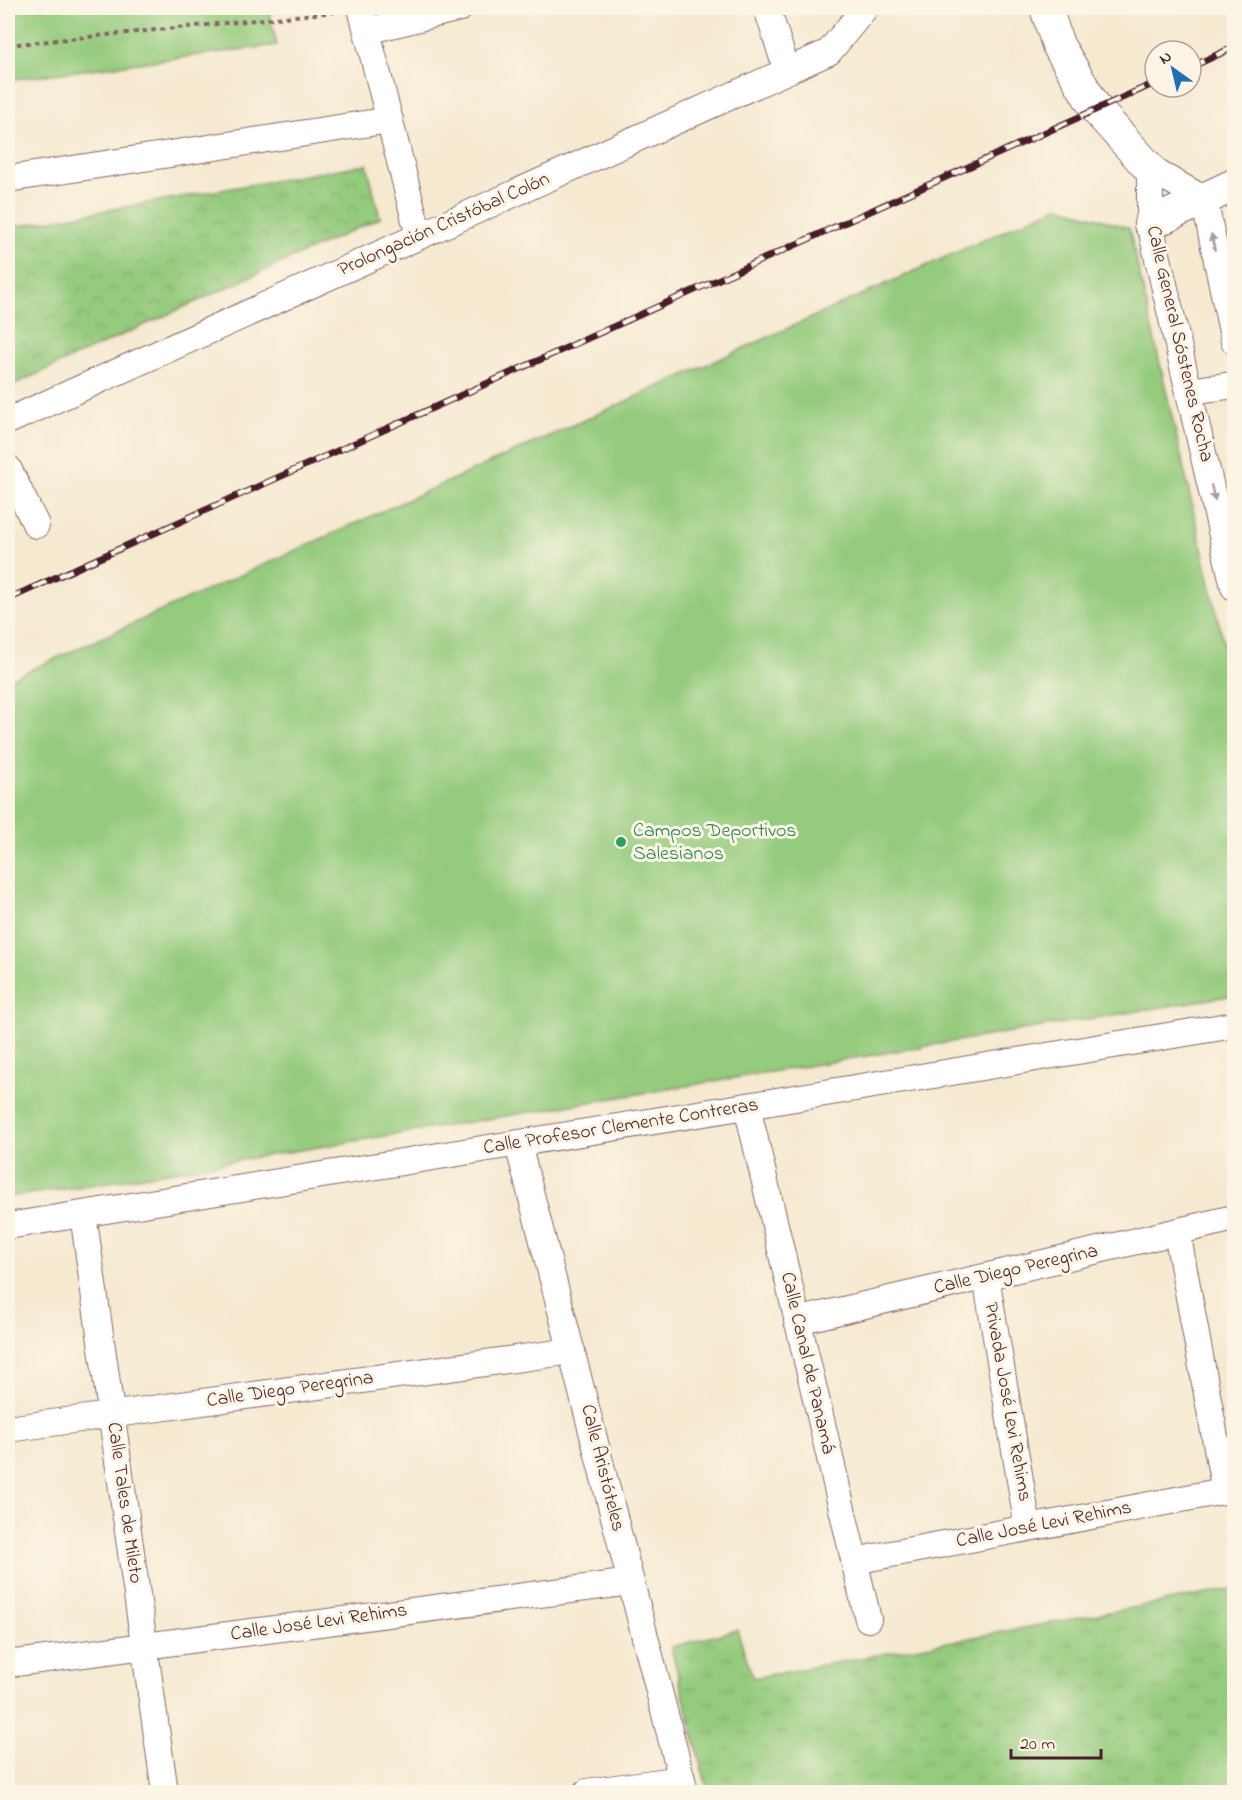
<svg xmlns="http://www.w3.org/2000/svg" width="1242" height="1800" viewBox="0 0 1242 1800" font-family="'Indie Flower',sans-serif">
  <defs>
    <pattern id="grass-tufts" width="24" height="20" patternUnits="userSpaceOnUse" patternTransform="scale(1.5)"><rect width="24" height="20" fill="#94cb7d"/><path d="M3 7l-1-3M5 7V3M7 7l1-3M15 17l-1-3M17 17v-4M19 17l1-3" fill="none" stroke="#81ae6c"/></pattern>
    <pattern id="park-crowns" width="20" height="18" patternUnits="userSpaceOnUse" patternTransform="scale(1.5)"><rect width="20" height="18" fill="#94cb7d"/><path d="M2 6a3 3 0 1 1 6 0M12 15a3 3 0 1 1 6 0" fill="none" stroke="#81ae6c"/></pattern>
  </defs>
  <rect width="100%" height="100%" fill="#fcf5e5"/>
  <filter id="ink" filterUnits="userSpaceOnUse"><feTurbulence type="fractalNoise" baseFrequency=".0167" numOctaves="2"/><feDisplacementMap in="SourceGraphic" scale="12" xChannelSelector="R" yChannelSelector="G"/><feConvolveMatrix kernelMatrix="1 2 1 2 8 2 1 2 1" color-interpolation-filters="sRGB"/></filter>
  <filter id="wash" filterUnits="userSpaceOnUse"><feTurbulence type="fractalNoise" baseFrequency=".008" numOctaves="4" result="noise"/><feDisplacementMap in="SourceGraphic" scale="24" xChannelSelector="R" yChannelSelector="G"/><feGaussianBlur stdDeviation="1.35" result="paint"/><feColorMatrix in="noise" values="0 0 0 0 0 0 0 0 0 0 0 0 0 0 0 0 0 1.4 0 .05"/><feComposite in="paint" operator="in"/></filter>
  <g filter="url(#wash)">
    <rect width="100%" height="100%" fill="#f5e9d0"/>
    <path fill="url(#grass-tufts)" stroke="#6f7554" stroke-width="1.5" d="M1234 1589V1792H708L671 1647 737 1630 753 1678Z"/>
    <path fill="url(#park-crowns)" stroke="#6f7554" stroke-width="1.5" d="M367 164 380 218 8 387V228Z"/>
    <path fill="#94cb7d" stroke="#6f7554" stroke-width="1.5" d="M8 8H268L277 45 8 80Z
      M1059 206 1129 228 1234 689V995L78 1187 8 1197V680Z"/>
  </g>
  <g filter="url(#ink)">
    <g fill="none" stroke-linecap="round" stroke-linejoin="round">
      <g stroke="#866665" stroke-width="28">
        <path id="minor" d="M361 8 419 236
          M767 8 787 71
          M367 31 460 8
          M8 179 390 120
          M1234 341 1204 199 1150 169V224L1234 587
          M1189 391 1234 385
          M8 421 829 52 865 8
          M8 468 36 525
          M747 1106 868 1619
          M518 1144 685 1792
          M83 1214 165 1792
          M8 1226 747 1106 1234 1025
          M1177 1232 1225 1491
          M986 1277 1028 1528
          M797 1321 1234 1218
          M8 1429 572 1351
          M854 1561 1234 1489
          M8 1664 631 1582
          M587 1792 682 1779"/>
      </g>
      <g stroke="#866665" stroke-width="34">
        <path id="tertiary" d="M1046 8 1058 45 1096 109 1150 169
          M1150 224 1234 185"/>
      </g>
      <path stroke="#866665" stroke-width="4" stroke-dasharray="4.5 4.5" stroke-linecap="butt" d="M8 45 335 12"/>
      <use href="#minor" stroke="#fff" stroke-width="26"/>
      <use href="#tertiary" stroke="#fff" stroke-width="32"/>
      <g stroke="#4a1f2b" stroke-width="7">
        <path id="rail" d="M1191 67 1234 47
          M8 599 1155 83"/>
      </g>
      <use href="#rail" stroke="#fcf5e5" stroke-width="4.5" stroke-dasharray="14" stroke-linecap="butt"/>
    </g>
    <defs><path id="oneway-solid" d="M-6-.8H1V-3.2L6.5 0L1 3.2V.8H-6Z" transform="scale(1.5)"/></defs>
    <g fill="#ae9aa0">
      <use href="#oneway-solid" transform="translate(1213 242) rotate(-102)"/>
      <use href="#oneway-solid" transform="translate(1213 493) rotate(77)"/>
    </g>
  </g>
  <circle fill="#2e9e5b" stroke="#fcf5e5" stroke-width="2" cx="621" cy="842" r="6"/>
  <g text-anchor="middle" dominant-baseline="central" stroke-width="6" stroke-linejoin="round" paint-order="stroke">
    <g font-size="20" fill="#4a1f2b" stroke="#fcf5e5">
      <text transform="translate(444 225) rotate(-24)">Prolongación Cristóbal Colón</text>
      <text transform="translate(1179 344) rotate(77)">Calle General Sóstenes Rocha</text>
      <text transform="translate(621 1127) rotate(-9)">Calle Profesor Clemente Contreras</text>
      <text transform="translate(1016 1270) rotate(-13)">Calle Diego Peregrina</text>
      <text transform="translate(807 1363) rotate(77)">Calle Canal de Panamá</text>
      <text transform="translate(290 1390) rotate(-8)">Calle Diego Peregrina</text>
      <text transform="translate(1007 1402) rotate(80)">Privada José Levi Rehims</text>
      <text transform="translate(602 1468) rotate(76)">Calle Aristóteles</text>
      <text transform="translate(124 1503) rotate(82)">Calle Tales de Mileto</text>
      <text transform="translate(1044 1525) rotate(-11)">Calle José Levi Rehims</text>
      <text transform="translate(319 1623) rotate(-8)">Calle José Levi Rehims</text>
    </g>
    <g font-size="20" fill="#27864d" stroke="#fcf5e5" text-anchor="start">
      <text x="633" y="831">Campos Deportivos<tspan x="633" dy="23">Salesianos</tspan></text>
    </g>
  </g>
  <rect width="1242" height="1800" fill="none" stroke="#fcf5e5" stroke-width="30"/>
  <g transform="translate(1173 69) rotate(326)"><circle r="28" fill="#fcf5e5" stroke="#b59f9b" stroke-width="1.5"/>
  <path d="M0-4.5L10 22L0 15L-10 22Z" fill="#1f6fb2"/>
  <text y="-9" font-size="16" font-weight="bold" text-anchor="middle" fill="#4a1f2b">N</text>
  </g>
  <path d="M1011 1749v9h90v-9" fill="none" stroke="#4a1f2b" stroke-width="3"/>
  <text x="1020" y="1749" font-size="18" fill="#4a1f2b" stroke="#fcf5e5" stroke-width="4.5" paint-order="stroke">20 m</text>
</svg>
